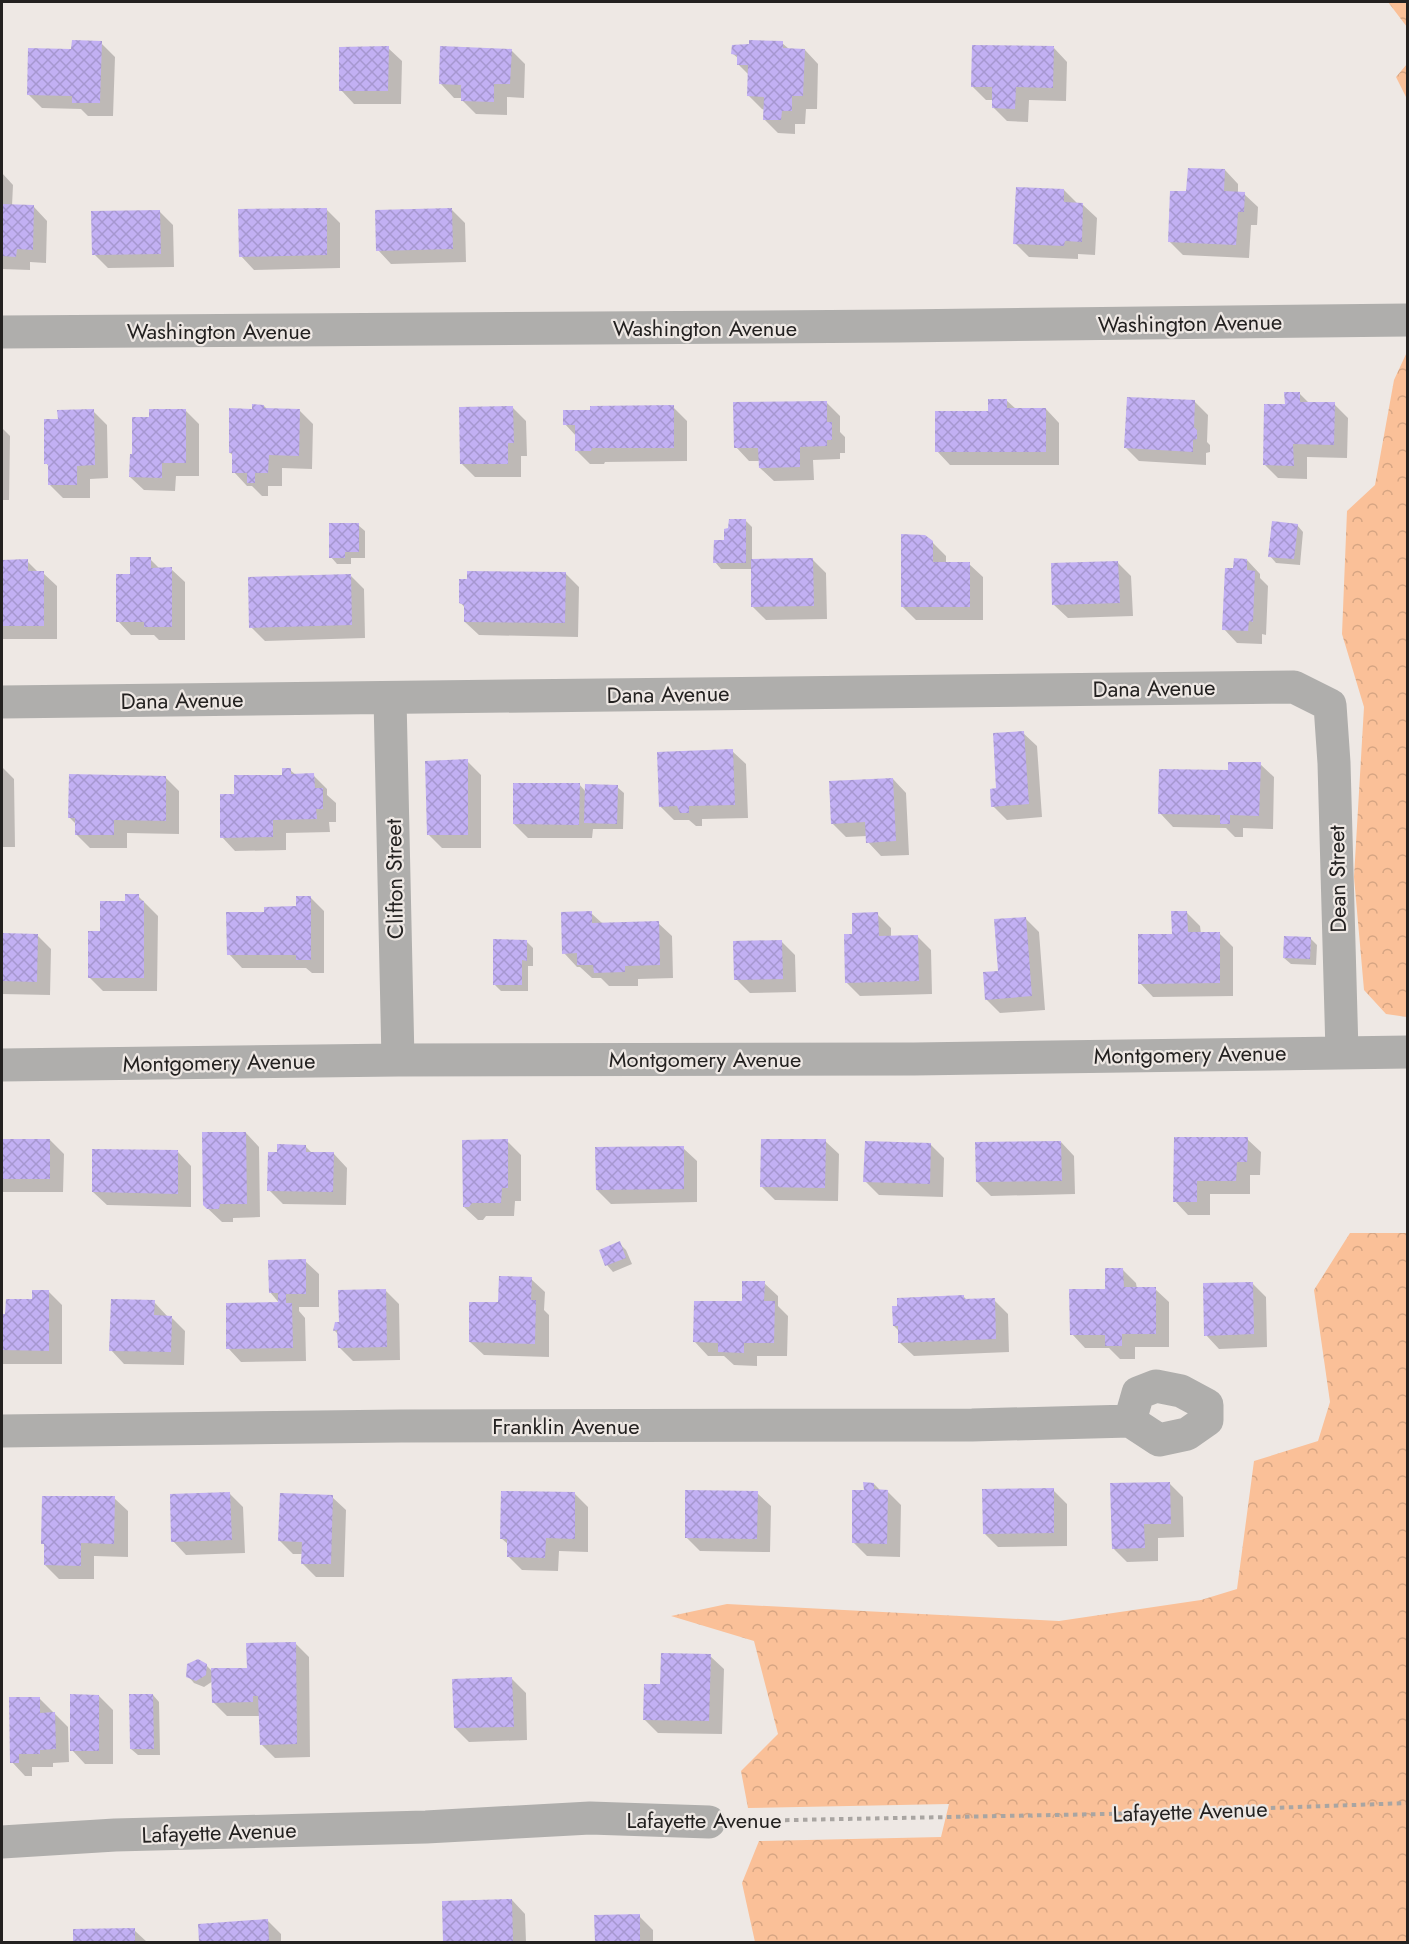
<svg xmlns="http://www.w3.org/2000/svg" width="1409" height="1944" viewBox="0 0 1409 1944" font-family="Jost,sans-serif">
  <defs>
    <pattern id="forest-crowns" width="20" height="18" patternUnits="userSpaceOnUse" patternTransform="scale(1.5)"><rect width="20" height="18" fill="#fac098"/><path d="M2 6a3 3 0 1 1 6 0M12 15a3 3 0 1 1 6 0" fill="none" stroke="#d6a583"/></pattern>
    <pattern id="building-cross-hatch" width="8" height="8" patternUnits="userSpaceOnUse" patternTransform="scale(1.5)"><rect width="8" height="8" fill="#c2b0f3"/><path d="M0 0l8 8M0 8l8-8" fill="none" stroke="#a697d0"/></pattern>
  </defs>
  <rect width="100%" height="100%" fill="#eee8e4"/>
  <path fill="url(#forest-crowns)" d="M1388 2H1407V27Z
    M1407 64V99L1396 77Z
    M1407 352V1017L1386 1014 1364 990 1354 877 1364 707 1342 634 1347 511 1375 485 1394 380Z
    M1350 1233H1407V1942H755L742 1883 759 1841 941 1837 949 1804 748 1808 741 1771 778 1734 754 1641 671 1616 727 1604 1059 1621 1201 1600 1237 1589 1254 1461 1318 1441 1330 1402 1314 1290Z"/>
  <path fill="#0003" d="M101 43 115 57 113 116H88L81 109 42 108 28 94 73 50Z
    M782 43 789 49 805 50 818 64 817 109H806L805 124H795V134L778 133 764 119 765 110 762 109 749 96V75L739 65V59L733 54Z
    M388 48 402 61 401 104H354L341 90Z
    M1054 48 1067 62 1066 101 1029 100 1028 122 1007 121 993 107 994 100H986L972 86Z
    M511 50 525 64 524 98 507 97V115L476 114 462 100V98H454L441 84Z
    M1225 170 1238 184V193L1244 194 1258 207 1257 225H1251L1249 258 1183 255 1169 241 1188 193Z
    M2 173 13 185 12 206 34 207 47 221 46 263 30 262V270L2 269Z
    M1064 190 1078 204 1083 205 1097 218 1095 255 1078 254V259L1029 257 1015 243Z
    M326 209 340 223V268L254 270 241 256Z
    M452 210 465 223 466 262 391 264 378 250Z
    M159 211 173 225 174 267 108 268 94 254Z
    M1300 394 1309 403 1334 404 1348 418 1347 458 1307 457V479L1278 478 1265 465 1286 405Z
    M1006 400 1016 409H1046L1059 423V465H950L937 451Z
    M1194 401 1208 415 1207 442 1210 445V452L1206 453V465L1139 461 1126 448Z
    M826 402 840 416V432L845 437V453H840V459L813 460 814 480 774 481 760 468V461H749L736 447Z
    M264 406 268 410H299L313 424 312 469 282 468V486H268V496H262L252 486H247L234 472V456L230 453 253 411Z
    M673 407 687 421V461L605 462 604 464H590L576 450V436L565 424Z
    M513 408 526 421 527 456H521V477H475L461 463Z
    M93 411 107 425 108 478 90 479V498H63L50 485 49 467 46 463 59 420Z
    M186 411 199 424V476H176L175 491 144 490 130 477 150 418Z
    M2 428 10 436 9 500H2Z
    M745 520 752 527V561L812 559 826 573 827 619 766 620 752 606V569H721L715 562 730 529Z
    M358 525 365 531V558H351V564H337L331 557Z
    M1297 525 1303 532 1300 565 1276 563 1270 556Z
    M932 542 946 556V564H969L983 577V620H916L902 606Z
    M150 559 160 569H171L185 582V640H159L154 635H131L118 621 131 575Z
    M1247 560 1260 574V578L1268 586 1266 635 1262 634V644L1237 643 1224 629 1234 570Z
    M2 561H27L39 573H43L57 586V639H2Z
    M1118 563 1131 576 1133 616 1068 618 1054 605Z
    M565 573 579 587 578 637 479 635 465 622V608L460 602Z
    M350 575 364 589 365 638 265 641 251 627Z
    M1023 733 1037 746 1042 817 1007 820 993 806 998 789Z
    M732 751 746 764 748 818 702 819V826H696L689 820H674L660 806Z
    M467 761 481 775V848H442L428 834Z
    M1260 764 1274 777 1273 829 1243 828V837H1235L1226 828 1173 827 1160 813 1229 771Z
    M2 767 14 779 15 847H2Z
    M290 770 296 775H313L327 789V795L336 803V822H329L330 832 286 833V850L235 851 222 837 235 796 283 776Z
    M165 777 179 791V834L127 833V848H90L76 834V824L70 818Z
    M893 779 906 793 909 855 881 856 868 842 867 836 846 837 832 823Z
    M579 784 586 792 617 787 624 793 623 829H593L592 838H528L514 824Z
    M138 896 158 916 157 991H103L89 977 126 902Z
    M310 897 324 911V973H312L306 968H242L229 954 266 913 297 908Z
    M591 913 603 924 658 923 672 936 673 978 638 979V986H609L601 978H592L580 967H577L564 953Z
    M1187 913 1200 926 1201 934 1219 933 1233 947V996L1153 997 1140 983Z
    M877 914 891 928V937L917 936 931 950 932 994 860 996 846 982 853 935Z
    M1025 918 1039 932 1045 1010 1000 1013 986 999Z
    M2 935H37L51 949 50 995 2 994Z
    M1310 938 1317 945 1316 965 1291 964 1284 958Z
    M526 941 533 948V966H528V991H501L495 985Z
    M781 941 795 955 796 992 750 993 736 979Z
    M246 1133 259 1147 260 1217 233 1218V1222H222L204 1205Z
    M1175 1138 1247 1139 1261 1152 1260 1175H1250V1194H1210V1215H1188L1175 1201Z
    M2 1140H50L64 1154 63 1192H2Z
    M507 1141 521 1155V1201H515L514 1216H486L483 1220H478L464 1207Z
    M825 1141 839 1154 838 1201 775 1200 762 1187Z
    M1061 1142 1074 1156 1075 1194 991 1196 977 1182Z
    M930 1144 944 1158 943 1197 879 1195 865 1181Z
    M305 1146 312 1153 334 1154 347 1168 346 1205 283 1204 269 1190Z
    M683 1148 697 1161V1202L611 1204 597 1190Z
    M178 1152 191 1166V1207L107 1205 93 1192Z
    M619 1243 626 1250 632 1264 613 1272 607 1265Z
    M305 1261 319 1274V1307H299V1311L305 1318 306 1361 241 1362 228 1348 280 1304 270 1292Z
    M1123 1270 1136 1283 1137 1289H1155L1169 1302V1347H1135V1359H1120L1109 1348H1085L1072 1334Z
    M531 1279 545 1292 544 1310 549 1315V1357L484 1355 470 1342 500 1304Z
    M764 1283 778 1296V1306L788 1316 787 1356H757V1366L734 1365 724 1356H708L695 1342 743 1303Z
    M1252 1283 1266 1297 1267 1347 1219 1349 1206 1335Z
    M385 1290 399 1304 400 1360 353 1361 339 1347V1335L334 1330 341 1323Z
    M48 1291 62 1305V1364H2V1316H7Z
    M963 1296 968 1301 994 1300 1008 1314 1009 1352 914 1356 900 1343 899 1331 894 1326Z
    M154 1302 168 1317H171L185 1331 184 1365 124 1364 111 1350Z
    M874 1484 881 1491H887L901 1505 900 1557 867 1556 853 1542 865 1491Z
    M1170 1484 1183 1497 1184 1537 1158 1538V1561L1127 1562 1113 1548Z
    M1053 1490 1067 1504V1546L998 1547 984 1533Z
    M574 1493 588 1507V1552L559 1551 558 1571 522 1570 509 1557V1545L501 1538Z
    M757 1493 771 1506 770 1552 700 1551 686 1537Z
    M230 1494 243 1507 245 1553 186 1555 173 1541Z
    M332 1497 346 1510 344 1577H316L302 1563 303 1554H293L279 1540Z
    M114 1498 128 1511V1557L94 1556V1579H59L45 1565V1546L43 1543Z
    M295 1643 309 1657 310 1757 275 1758 261 1744 260 1716H227L213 1702V1681L204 1687 194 1683 188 1676 206 1665 213 1672 248 1669Z
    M710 1656 724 1669 722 1734 658 1733 644 1719 662 1686Z
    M512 1679 526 1693 527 1740 469 1742 455 1728Z
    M153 1695 159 1702 160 1755H138L131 1749Z
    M99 1696 113 1710V1764H85L72 1750Z
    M39 1698 68 1727 69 1762 53 1763V1767H32V1776H25L12 1762Z
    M512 1900 525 1914 526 1942H444L443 1902Z
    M596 1916H639L653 1930V1942H596Z
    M267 1920 281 1934V1942H201L200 1925Z
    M134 1930 147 1942H75V1931Z"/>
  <path fill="url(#building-cross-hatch)" d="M72 40 102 41 100 103H72V96L27 95 28 48 71 49Z
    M749 40 783 41V48L805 49 803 96H792V111H782L781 120H763L764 97 747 96 748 65H737V55L731 54 732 45 749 44Z
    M972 45 1054 46 1053 88 1016 87 1015 109 992 108V87H971Z
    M389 46 388 91H339V47Z
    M440 46 512 49 510 84H494V102L461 101V85L439 84Z
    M1188 168 1225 169 1224 191 1245 192 1244 212H1238L1236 245 1168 242 1170 191H1186Z
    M1016 187 1064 189V202L1083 203 1082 242 1065 241 1064 246 1013 244Z
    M2 204 34 205 33 250 17 249 16 257 2 256Z
    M327 208V255L239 257 238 209Z
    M452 208 453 249 376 251 375 210Z
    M160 210 161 254 92 255 91 211Z
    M1284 392H1300V402H1335L1334 445 1293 444 1294 466 1263 465 1264 404H1285Z
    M1127 397 1195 400 1194 427 1197 430V439L1193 440V452L1124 448Z
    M988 399H1007V408H1046V452H935V411H988Z
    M827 401V422H832V440H827V446L800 447V467L759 468 758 448H734L733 402Z
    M252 404 264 405V408L300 409 299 456 269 455 268 473H255V483H247V473H232V453H229V408L252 409Z
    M674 405V448H592L591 451H575V425H563V410H590V406Z
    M513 406 514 443H508V464H460L459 407Z
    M94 409 95 465 77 466V485H48V464H44V419H58L57 410Z
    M149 409H186V463H162V478L129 477 130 454H132V417H149Z
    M729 519H746V563H713L714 540H724V529L728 528Z
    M1272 521 1298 524 1294 559 1268 557Z
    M329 523H359V552H345V558H329Z
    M901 534 925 535 933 541V562H970V607H901Z
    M130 557H151V568L172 567V627H144V622H116V574H130Z
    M813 558 814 606 751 607V559Z
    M1234 558 1247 559V570L1255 571 1253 622 1249 621 1248 631 1222 630 1225 568H1233Z
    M28 559V571H44V626H2V560Z
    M1118 561 1120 603 1052 605 1051 563Z
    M467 571 566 572 565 623 464 622V605L459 603V579H467Z
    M351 574 352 625 249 628 248 577Z
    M1024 731 1029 804 991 807 990 789 996 788 993 733Z
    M733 749 735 805 689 806V813H680L677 806 659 807 657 752Z
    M468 759V835H427L425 761Z
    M1228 762H1261L1259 816 1230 815V824H1220V815L1158 814 1159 769 1228 770Z
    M282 768H291V774L314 773 315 788H323V809H316L317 819 273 820V837L220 838V794H234V775H282Z
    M69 774 166 776V821L114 820V835H75V818H68Z
    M893 778 896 841 866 843 865 822 831 824 829 781Z
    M513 783H580L579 825 513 824Z
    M585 784 618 785 617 824 584 823Z
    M125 894H139V900L144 901V978H88V931H100V901H125Z
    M296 896H311V960H296V955H227L226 912H264V907L296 906Z
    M592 911V923L659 921 660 965 625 966V972L594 973 593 965H577V953L562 954 561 912Z
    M1171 911H1187L1188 932H1220V983L1138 984V934H1172Z
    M878 912 879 936 918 935 919 981 845 983 844 934H852V913Z
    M1026 917 1032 996 985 1000 983 972 998 971 994 919Z
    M2 933 38 934 37 982 2 981Z
    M1284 936 1311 937 1310 959 1283 958Z
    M493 939 527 940V961L522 960V985H493Z
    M782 940 783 979 734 980 733 941Z
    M202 1132H246L247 1204H220L219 1209H207L203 1205Z
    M1174 1137H1248L1247 1162H1237L1236 1181H1197V1202H1173Z
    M2 1139H50V1179H2Z
    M508 1139V1188H502L501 1203H472L469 1207H463L462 1140Z
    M761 1139H826L825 1188 760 1187Z
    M865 1141 931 1143 930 1184 863 1182Z
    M1061 1141 1062 1181 976 1182 975 1142Z
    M277 1144 306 1145V1152H334L333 1192 267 1191 268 1152H277Z
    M684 1146V1189L596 1190 595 1147Z
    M92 1149 178 1150V1194L92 1192Z
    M620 1241 626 1258 605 1266 599 1250Z
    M306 1259V1294H286V1303H292L293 1348 226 1349V1303L278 1302V1293H269L268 1260Z
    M1105 1268H1123L1124 1287H1156V1334H1122V1346H1105V1335H1070L1069 1289H1105Z
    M499 1276 532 1277 531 1300H536L535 1344 469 1342V1302H498Z
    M742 1281H765L764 1301H775L774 1343H744V1353L718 1352V1343L693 1342 694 1301H742Z
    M1253 1282 1254 1334 1204 1336 1203 1283Z
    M386 1289 387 1347 338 1348 337 1330 333 1331 335 1322H339L338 1290Z
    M32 1290H49V1351L2 1350V1314H5L6 1299H32Z
    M964 1295V1299L995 1298 996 1339 898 1343V1326H893L892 1306H897V1298Z
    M111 1299 155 1300 154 1315 172 1316 171 1352 109 1351Z
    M863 1482 874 1483V1489L888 1490 887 1544 852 1543V1490H864Z
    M1170 1482 1171 1524H1144L1145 1548 1112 1549 1110 1483Z
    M1054 1488V1533L983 1534 982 1489Z
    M685 1490 758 1491 757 1539 685 1538Z
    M501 1491 575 1492V1539L546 1538 545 1558 507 1557V1539H500Z
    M230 1492 232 1540 171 1542 170 1494Z
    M280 1493 333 1495 331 1564H301L302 1542 278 1541Z
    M42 1496H115L114 1544 81 1543V1566L44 1565V1544H41Z
    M296 1642 297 1744 260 1745 258 1696H253V1702L212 1703 211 1668H247L246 1643Z
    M661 1653 711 1654 709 1721 643 1720 644 1684H660Z
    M198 1659 207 1664 206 1675 196 1681 186 1677 187 1664Z
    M512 1677 514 1727 454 1728 452 1679Z
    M70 1694 99 1695V1751H70Z
    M129 1694H153L154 1749H130Z
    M9 1697H40V1713L55 1712 56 1749 40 1750V1754H19V1763H10Z
    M512 1899 513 1942H443L442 1901Z
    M640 1914V1942H595L594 1915Z
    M268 1919 269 1942H199L198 1924Z
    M135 1928V1942H73V1929Z"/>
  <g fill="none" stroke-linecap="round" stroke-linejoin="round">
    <path stroke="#a9a5a2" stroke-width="4" stroke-dasharray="4.5 4.5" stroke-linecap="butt" d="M740 1821 1106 1814 1408 1803"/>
    <path stroke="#afaeac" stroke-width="33" d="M2 332 898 326 1408 320
      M390 698 398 1060
      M2 702 1294 687 1330 705 1334 763 1342 1052
      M2 1065 398 1060 914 1059 1408 1052
      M2 1431 401 1426 972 1425 1130 1421 1159 1440 1187 1434 1207 1420V1405L1181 1391 1156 1386 1138 1393 1130 1421
      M2 1842 115 1835 426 1827 590 1818 709 1822"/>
  </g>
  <g text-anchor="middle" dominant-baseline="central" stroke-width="4.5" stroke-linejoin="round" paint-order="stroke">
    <g font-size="22" fill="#232120" stroke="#eee8e4">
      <text transform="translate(1190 323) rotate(-1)">Washington Avenue</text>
      <text x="705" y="328">Washington Avenue</text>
      <text x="219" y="331">Washington Avenue</text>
      <text transform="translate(1154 688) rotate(-1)">Dana Avenue</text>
      <text transform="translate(668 694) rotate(-1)">Dana Avenue</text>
      <text transform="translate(182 700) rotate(-1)">Dana Avenue</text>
      <text transform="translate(394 879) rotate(-91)">Clifton Street</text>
      <text transform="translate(1337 879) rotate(-91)">Dean Street</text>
      <text transform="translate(1190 1054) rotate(-1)">Montgomery Avenue</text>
      <text x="705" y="1059">Montgomery Avenue</text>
      <text transform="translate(219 1062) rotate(-1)">Montgomery Avenue</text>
      <text x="566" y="1426">Franklin Avenue</text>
      <text transform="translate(1190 1811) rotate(-2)">Lafayette Avenue</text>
      <text x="704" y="1820">Lafayette Avenue</text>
      <text transform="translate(219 1832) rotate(-2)">Lafayette Avenue</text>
    </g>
  </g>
  <rect width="1409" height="1944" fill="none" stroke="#232120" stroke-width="6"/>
</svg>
